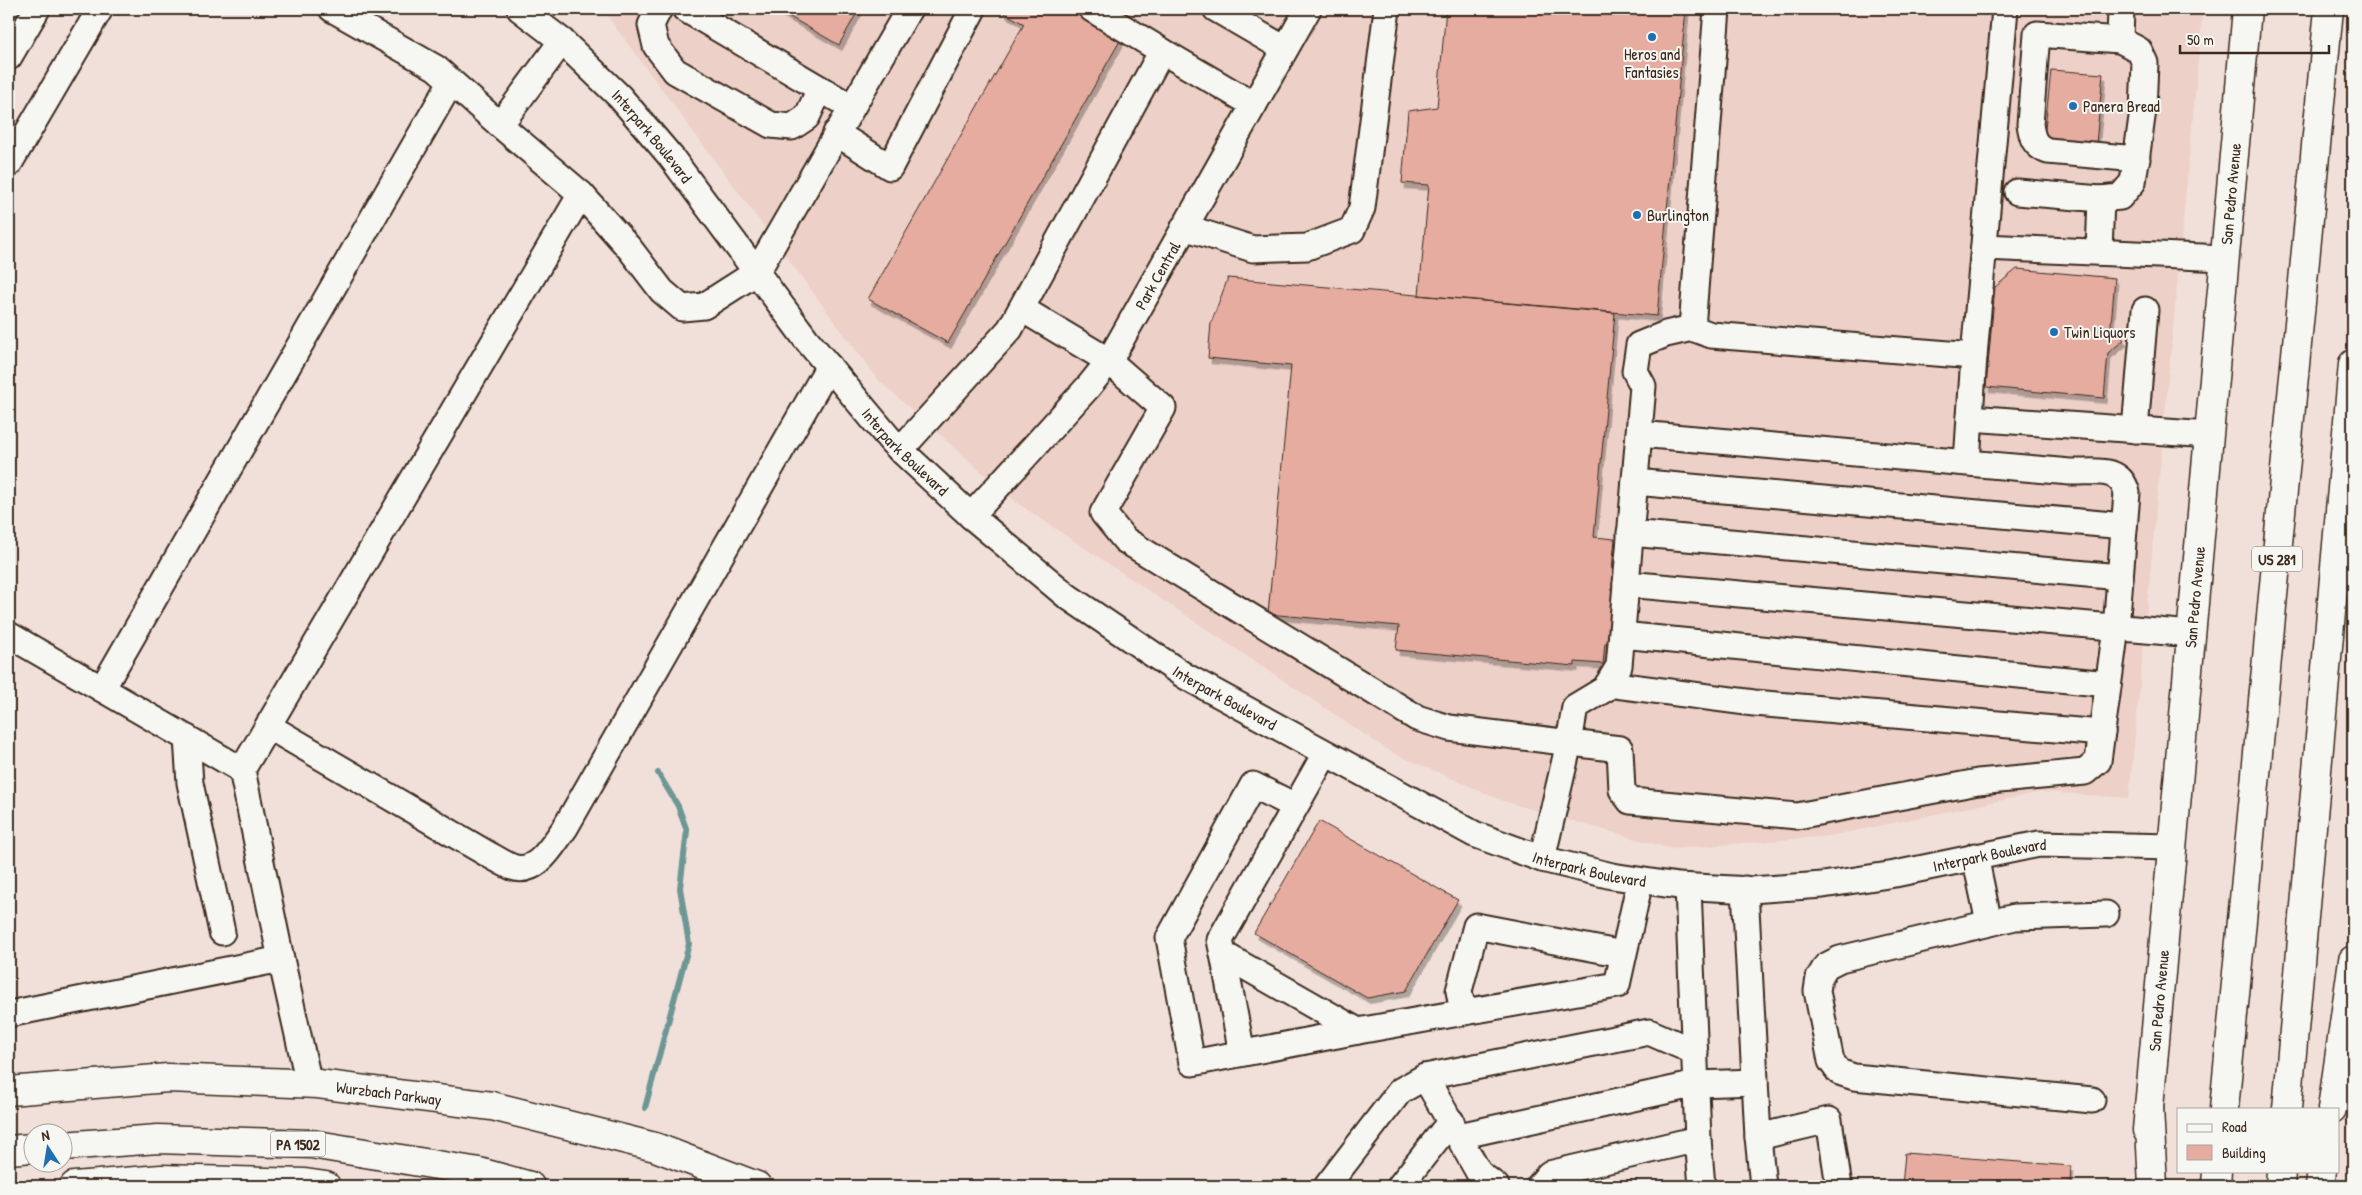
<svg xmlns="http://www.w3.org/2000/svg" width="2362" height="1195" viewBox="0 0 2362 1195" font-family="'Patrick Hand',sans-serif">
  <defs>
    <filter id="shadow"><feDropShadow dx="3" dy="5.5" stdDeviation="0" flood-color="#0004"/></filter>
  </defs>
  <rect width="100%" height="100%" fill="#f1e0d9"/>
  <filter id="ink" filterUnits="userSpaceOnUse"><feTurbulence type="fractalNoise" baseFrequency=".02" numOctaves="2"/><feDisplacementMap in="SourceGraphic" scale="10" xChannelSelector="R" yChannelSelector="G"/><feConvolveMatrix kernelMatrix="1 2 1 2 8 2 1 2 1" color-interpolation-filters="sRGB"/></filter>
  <g filter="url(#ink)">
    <path fill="#edd0c8" d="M602 9H2203L2129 798 2041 792 1830 836 1672 849 1506 802 1391 752 1017 503 878 380Z"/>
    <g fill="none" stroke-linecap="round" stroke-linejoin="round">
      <path stroke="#6d9795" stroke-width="6" d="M645 1108 689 944 680 888 687 831 678 806 658 773"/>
    </g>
    <path fill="#e5ac9f" stroke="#3b2a1e" filter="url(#shadow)" d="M776 9H859L839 45Z
      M1005 9H1066L1121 39 948 343 868 299 1024 24 1003 12Z
      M1446 9H1686L1657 316 1419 295 1429 185 1402 183 1408 111 1437 107Z
      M2051 70 2103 74 2096 143 2044 138Z
      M2017 269 2115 278 2111 325 2124 340 2108 353 2104 398 1986 387 1995 287Z
      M1228 278 1615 313 1594 537 1615 539 1612 569H1616L1609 643H1605L1603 664 1575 662V666L1396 650 1399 626 1268 614 1291 366 1208 358 1211 323Z
      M1319 821 1458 900 1406 991 1367 998 1254 933Z
      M1905 1153 2071 1166 2070 1186H1902Z"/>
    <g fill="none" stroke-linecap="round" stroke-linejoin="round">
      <g stroke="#3b2a1e" stroke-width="29">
        <g id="minor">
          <path d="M332 9 436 68 500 125"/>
          <path id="s1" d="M520 9 562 41 620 97 671 157 806 339 892 442 971 516 1067 596 1185 676 1474 834 1542 859 1612 876 1678 886 1751 890 1823 885 1895 874 2039 844 2172 847"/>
          <path d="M659 9 651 25 656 46 675 71 771 125 792 127 807 117 820 89"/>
          <path d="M685 9 851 107"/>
          <path d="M1092 9 1162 51"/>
          <path d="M1216 9 1285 49"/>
          <path d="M2120 40 2037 34 2030 124C2032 138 2034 146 2048 151L2137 159"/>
          <path d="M562 41 500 125 581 194"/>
          <path d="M9 57 37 9"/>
          <path d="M836 133 890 167 973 9"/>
          <path d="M9 164 100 9"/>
          <path d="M2017 192 2101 199"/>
          <path d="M1184 227 1253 249 1307 247 1352 230 1362 208 1387 9"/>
          <path d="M1984 247 2224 258"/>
          <path d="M2099 252 2101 199 2120 197 2133 182 2143 110 2145 63 2139 50 2120 40 2121 9"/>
          <path d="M1022 309 1109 361 1163 408 1103 513 1125 540 1417 718 1449 728 1620 749 1622 790 1630 801 1797 816 1978 782 2085 772 2098 761 2116 628 2127 493C2120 465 2094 473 2070 472L1639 434"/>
          <path d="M1692 328 1717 9"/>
          <path d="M1970 418 2209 435"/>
          <path d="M2135 430 2145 310"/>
          <path d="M900 450 1010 329 1162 51 1254 105"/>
          <path d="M1967 462 1974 356 2005 9"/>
          <path d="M1635 482 2124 526"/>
          <path id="s2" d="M971 516 1089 386 1109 361 1308 9"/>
          <path d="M1630 533 2120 577"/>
          <path d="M1626 584 2191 634"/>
          <path d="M9 635 242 770"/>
          <path d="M1622 635 2108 684"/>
          <path d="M1608 684 1754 703 2102 733"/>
          <path d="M102 689 451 82"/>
          <path d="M268 726 491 856C497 859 505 864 512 867 537 876 553 844 565 828L829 366"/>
          <path d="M187 738 190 783 222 932"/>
          <path d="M1325 754 1220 940 1223 954 1358 1031 1617 985 1640 881"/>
          <path d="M1295 806 1253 785 1169 938 1192 1063 1358 1031"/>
          <path d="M1975 856 1989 923"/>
          <path d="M1542 859 1569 743 1575 707 1605 689 1619 666 1643 386 1635 371 1639 345 1666 334 1692 328 1711 335 1974 356"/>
          <path d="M1688 887 1698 1139"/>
          <path d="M1745 889 1758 1137 1829 1120 1839 1186"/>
          <path d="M1223 954 1242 1053"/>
          <path d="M281 959 242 770 581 194 630 249 662 291 682 308 704 306 757 272 909 9"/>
          <path d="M1463 1012 1459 991 1476 926 1623 954"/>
          <path d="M9 1014 281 959 309 1084"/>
          <path d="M1425 1077 1479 1173 1496 1186"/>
          <path d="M2092 1100 1854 1077 1839 1072 1831 1061 1817 991 1819 978 1826 966 1840 959 2015 917 2106 914"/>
          <path d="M1459 1136 1697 1084 1755 1082"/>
          <path d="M1758 1137 1763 1186"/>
          <path d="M1327 1186 1400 1091 1425 1077 1649 1032 1695 1052"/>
          <path d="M1400 1186 1451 1121"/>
          <path d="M1539 1186 1549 1174 1698 1139 1702 1186"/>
        </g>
      </g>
      <g stroke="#3b2a1e" stroke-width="31">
        <g id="major">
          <path id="s3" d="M9 1091 168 1078 318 1084 492 1106 655 1147 757 1186"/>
          <path id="s4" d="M2147 1130 2247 9"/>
        </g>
      </g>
      <g stroke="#3b2a1e" stroke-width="31">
        <path id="highway" d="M2149 1107 2153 1186
          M2224 1109 2329 9
          M2287 1109 2353 364
          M2332 1109 2353 960
          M62 1146 158 1139 311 1144 479 1172 530 1186
          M9 1150 32 1148
          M74 1186 161 1179 305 1183 326 1186
          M2216 1186 2217 1171
          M2280 1186 2281 1171
          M2320 1186 2322 1171"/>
      </g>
      <use href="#minor" stroke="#f6f6f2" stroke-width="25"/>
      <use href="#major" stroke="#f6f6f2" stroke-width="28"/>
      <use href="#highway" stroke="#f6f6f2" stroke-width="28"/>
    </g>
  </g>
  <g fill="#1f6fb2" stroke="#f6f6f2" stroke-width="2">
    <circle cx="1652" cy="37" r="5"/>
    <circle cx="2073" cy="106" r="5"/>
    <circle cx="1637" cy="215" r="5"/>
    <circle cx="2054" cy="332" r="5"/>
  </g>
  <g text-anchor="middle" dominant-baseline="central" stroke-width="4" stroke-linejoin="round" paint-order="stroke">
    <g fill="#f6f6f2" stroke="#73675e" stroke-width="1">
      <rect x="2252" y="546.5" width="50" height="25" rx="4"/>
      <rect x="270.5" y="1131.5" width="55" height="25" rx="4"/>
    </g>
    <g font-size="15" font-weight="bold" fill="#3b2a1e">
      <text x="2277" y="559">US 281</text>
      <text x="298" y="1144">PA 1502</text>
    </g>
    <g font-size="16" fill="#3b2a1e" stroke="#f6f6f2" text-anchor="start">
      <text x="1652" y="54" text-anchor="middle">Heros and<tspan x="1652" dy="18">Fantasies</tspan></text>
      <text x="2083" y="106">Panera Bread</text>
      <text x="1647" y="215">Burlington</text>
      <text x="2064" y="332">Twin Liquors</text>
    </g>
    <g font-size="16" fill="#3b2a1e" stroke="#f6f6f2">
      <text stroke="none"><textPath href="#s1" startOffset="184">Interpark Boulevard</textPath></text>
      <text stroke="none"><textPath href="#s4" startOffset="940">San Pedro Avenue</textPath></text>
      <text stroke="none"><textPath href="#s2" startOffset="306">Park Central</textPath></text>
      <text stroke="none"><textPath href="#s1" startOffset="589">Interpark Boulevard</textPath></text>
      <text stroke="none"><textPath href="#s4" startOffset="535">San Pedro Avenue</textPath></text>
      <text stroke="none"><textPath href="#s1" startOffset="994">Interpark Boulevard</textPath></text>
      <text stroke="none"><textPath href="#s1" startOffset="1804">Interpark Boulevard</textPath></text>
      <text stroke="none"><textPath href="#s1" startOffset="1399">Interpark Boulevard</textPath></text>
      <text stroke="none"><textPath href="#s4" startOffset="130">San Pedro Avenue</textPath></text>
      <text stroke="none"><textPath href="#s3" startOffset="381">Wurzbach Parkway</textPath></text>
    </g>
  </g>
  <rect width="2362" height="1195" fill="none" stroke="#f6f6f2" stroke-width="30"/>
  <rect x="15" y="15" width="2332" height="1165" fill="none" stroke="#3b2a1e" stroke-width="2" filter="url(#ink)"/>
  <rect x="2177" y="1108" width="162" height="65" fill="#f6f6f2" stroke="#aba49d"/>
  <rect x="2187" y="1124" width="25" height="8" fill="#f6f6f2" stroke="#aba49d"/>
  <text x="2222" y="1132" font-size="15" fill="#3b2a1e">Road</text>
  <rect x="2187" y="1145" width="25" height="15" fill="#e5ac9f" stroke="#aba49d"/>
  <text x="2222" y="1158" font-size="15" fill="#3b2a1e">Building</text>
  <g transform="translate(48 1148) rotate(348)"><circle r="24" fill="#f6f6f2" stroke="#aba49d"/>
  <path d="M0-4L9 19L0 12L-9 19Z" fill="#1f6fb2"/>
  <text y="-8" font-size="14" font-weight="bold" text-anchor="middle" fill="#3b2a1e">N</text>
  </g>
  <path d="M2180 45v8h149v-8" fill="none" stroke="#3b2a1e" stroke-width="2.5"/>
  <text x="2187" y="45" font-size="15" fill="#3b2a1e" stroke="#f6f6f2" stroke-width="4" paint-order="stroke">50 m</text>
</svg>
